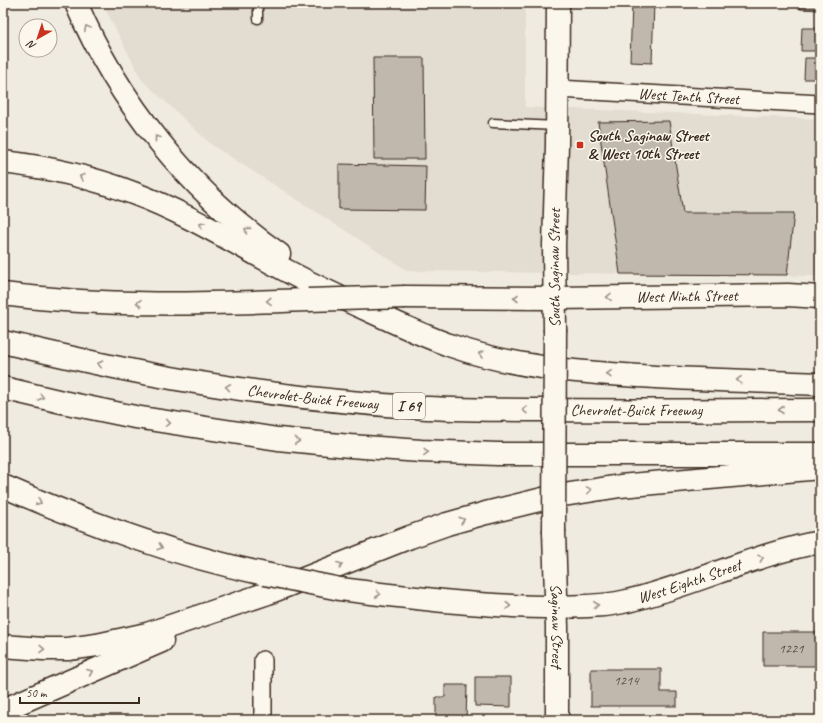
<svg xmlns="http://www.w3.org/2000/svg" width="823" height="723" viewBox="0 0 823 723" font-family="Caveat,sans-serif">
  <rect width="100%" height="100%" fill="#f0ebe0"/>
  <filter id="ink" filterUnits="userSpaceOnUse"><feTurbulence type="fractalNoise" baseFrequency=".025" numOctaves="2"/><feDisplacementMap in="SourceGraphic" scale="8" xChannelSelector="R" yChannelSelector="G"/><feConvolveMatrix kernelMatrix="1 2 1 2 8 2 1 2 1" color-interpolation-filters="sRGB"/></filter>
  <g filter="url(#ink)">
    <path fill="#e2dcd1" d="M102 3H525V107L820 119V276L408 271 212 145 142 80Z"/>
    <path fill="#c0b8ad" stroke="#3b2a1e" d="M632 3H654L652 63 630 62Z
      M801 3H820V10L800 9Z
      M802 28H820V51H801Z
      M373 58H424L425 159H374Z
      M805 58H820V79H804Z
      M669 121 683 213H794L787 275 620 274 598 122Z
      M339 164 426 166 425 210 339 209Z
      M763 632H820V666H763Z
      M591 669H661V692H677V706H591Z
      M475 677H511V707L475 706Z
      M445 685H467L466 720H447V718L436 717V697H445Z"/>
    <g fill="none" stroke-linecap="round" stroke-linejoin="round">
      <g stroke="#3b2a1e" stroke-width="11">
        <path id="lane" d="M258 19V3
          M493 123 557 126"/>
      </g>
      <g stroke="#3b2a1e" stroke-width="20">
        <g id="street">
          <path id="s1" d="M558 89 820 104"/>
          <path d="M263 720V660"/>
        </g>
      </g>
      <g stroke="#3b2a1e" stroke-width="25">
        <g id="secondary">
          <path id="s2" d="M555 298 788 295 820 297"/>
          <path id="s3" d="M555 329 554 245 557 145 558 3"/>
          <path id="s4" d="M554 532 557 627V720"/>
          <path id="s5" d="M557 607C580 606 604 607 627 601 692 586 754 554 820 542"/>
        </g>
      </g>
      <g stroke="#3b2a1e" stroke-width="25">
        <g id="highway">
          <path d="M76 3C118 102 190 192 279 254"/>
          <path d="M3 162C47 167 91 177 133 193 187 213 236 244 287 271 313 285 341 298 368 310 396 323 423 336 452 346 512 367 576 372 639 376 699 380 760 381 820 384"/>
          <path d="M3 294C105 307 206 304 308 300"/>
          <path d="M405 297 555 298"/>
          <path id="s6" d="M3 342C50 353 97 364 144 373 238 391 332 402 427 408 470 410 513 410 555 410 644 411 732 410 820 410"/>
          <path d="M3 388 62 402 135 417 278 439 350 446 421 451 497 454H820"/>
          <path d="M3 486C88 523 174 555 265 574"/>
          <path d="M340 589C412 598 484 607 557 607"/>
          <path d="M3 646 43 649H68L97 645 147 634 268 593 410 537 447 524 486 513 551 497 620 486 820 468"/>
          <path d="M3 710 162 641"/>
        </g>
      </g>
      <use href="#lane" stroke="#fbf7ec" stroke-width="8"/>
      <use href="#street" stroke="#fbf7ec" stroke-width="17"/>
      <use href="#secondary" stroke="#fbf7ec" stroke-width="22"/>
      <use href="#highway" stroke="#fbf7ec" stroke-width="22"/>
      <g stroke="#3b2a1e" stroke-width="25" stroke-linecap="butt">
        <path id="secondary-bridge" d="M554 532 555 329"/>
      </g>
      <g stroke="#3b2a1e" stroke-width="25" stroke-linecap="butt">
        <path id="highway-bridge" d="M308 300 405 297
          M265 574 340 589"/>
      </g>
      <use href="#secondary-bridge" stroke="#fbf7ec" stroke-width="22"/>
      <use href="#highway-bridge" stroke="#fbf7ec" stroke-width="22"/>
    </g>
    <defs><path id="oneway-chevron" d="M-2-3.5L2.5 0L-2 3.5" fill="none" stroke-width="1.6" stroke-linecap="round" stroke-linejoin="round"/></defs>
    <g stroke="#9b9085">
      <use href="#oneway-chevron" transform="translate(87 28) rotate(-118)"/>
      <use href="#oneway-chevron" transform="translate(157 138) rotate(-128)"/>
      <use href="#oneway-chevron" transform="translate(82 177) rotate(-165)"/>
      <use href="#oneway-chevron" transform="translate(202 225) rotate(-151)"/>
      <use href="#oneway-chevron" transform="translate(247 230) rotate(-142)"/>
      <use href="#oneway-chevron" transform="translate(609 297) rotate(179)"/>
      <use href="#oneway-chevron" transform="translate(516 298) rotate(180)"/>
      <use href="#oneway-chevron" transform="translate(269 301) rotate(178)"/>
      <use href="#oneway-chevron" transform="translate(139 303) rotate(-179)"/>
      <use href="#oneway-chevron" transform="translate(481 354) rotate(-165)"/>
      <use href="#oneway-chevron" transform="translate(100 364) rotate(-168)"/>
      <use href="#oneway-chevron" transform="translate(609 374) rotate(-176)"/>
      <use href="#oneway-chevron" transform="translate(739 380) rotate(-178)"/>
      <use href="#oneway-chevron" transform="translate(228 387) rotate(-172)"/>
      <use href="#oneway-chevron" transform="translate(41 397) rotate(14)"/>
      <use href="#oneway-chevron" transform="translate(525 410) rotate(-179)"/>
      <use href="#oneway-chevron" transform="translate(781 410) rotate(180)"/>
      <use href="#oneway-chevron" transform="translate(168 423) rotate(9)"/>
      <use href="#oneway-chevron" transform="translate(297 441) rotate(6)"/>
      <use href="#oneway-chevron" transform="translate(426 452) rotate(2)"/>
      <use href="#oneway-chevron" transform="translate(589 490) rotate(-9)"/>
      <use href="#oneway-chevron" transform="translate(39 502) rotate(24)"/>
      <use href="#oneway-chevron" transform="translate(462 520) rotate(-17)"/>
      <use href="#oneway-chevron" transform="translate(160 547) rotate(18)"/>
      <use href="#oneway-chevron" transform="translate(761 558) rotate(-19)"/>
      <use href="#oneway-chevron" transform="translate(340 565) rotate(-22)"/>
      <use href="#oneway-chevron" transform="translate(378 594) rotate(7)"/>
      <use href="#oneway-chevron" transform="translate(596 605) rotate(-5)"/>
      <use href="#oneway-chevron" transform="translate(508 606) rotate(3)"/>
      <use href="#oneway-chevron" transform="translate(42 649) rotate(1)"/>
      <use href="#oneway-chevron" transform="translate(90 672) rotate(-23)"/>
    </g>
  </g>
  <rect fill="#c8321e" stroke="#fbf7ec" stroke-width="1.5" x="576" y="141" width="8" height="8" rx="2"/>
  <g text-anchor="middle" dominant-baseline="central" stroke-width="3" stroke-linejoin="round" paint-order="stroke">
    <g font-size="14" fill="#5c4e42">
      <text x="791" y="648">1221</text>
      <text x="626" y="680">1214</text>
    </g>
    <rect fill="#fbf7ec" stroke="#75685c" stroke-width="1" x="393" y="393" width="32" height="26" rx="3"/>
    <g font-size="15" font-weight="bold" fill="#3b2a1e">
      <text x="409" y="406">I 69</text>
    </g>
    <g font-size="16" fill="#3b2a1e" stroke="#fbf7ec">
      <text stroke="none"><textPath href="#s1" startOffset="131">West Tenth Street</textPath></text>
      <text stroke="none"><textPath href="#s3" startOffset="61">South Saginaw Street</textPath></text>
      <text stroke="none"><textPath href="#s2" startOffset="132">West Ninth Street</textPath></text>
      <text stroke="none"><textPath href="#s6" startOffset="315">Chevrolet-Buick Freeway</textPath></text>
      <text stroke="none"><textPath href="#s6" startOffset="639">Chevrolet-Buick Freeway</textPath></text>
      <text stroke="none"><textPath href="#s5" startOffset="136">West Eighth Street</textPath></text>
      <text stroke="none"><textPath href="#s4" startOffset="94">Saginaw Street</textPath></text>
    </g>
    <g font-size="16" font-weight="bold" fill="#3b2a1e" stroke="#fbf7ec" text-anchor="start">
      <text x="588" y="136">South Saginaw Street<tspan x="588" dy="18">&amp; West 10th Street</tspan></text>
    </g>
  </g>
  <rect width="823" height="723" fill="none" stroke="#fbf7ec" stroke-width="16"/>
  <rect x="8" y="8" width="807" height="707" fill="none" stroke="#3b2a1e" stroke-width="1.5" filter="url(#ink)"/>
  <g transform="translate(38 38) rotate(219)"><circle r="19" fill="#fbf7ec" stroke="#aea59a"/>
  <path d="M0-3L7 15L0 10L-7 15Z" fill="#c8321e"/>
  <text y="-6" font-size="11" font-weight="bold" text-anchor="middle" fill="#3b2a1e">N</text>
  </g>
  <path d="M20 697v6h119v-6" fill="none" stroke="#3b2a1e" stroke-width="2"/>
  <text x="26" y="697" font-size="12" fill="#3b2a1e" stroke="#fbf7ec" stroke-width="3" paint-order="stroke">50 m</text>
</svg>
